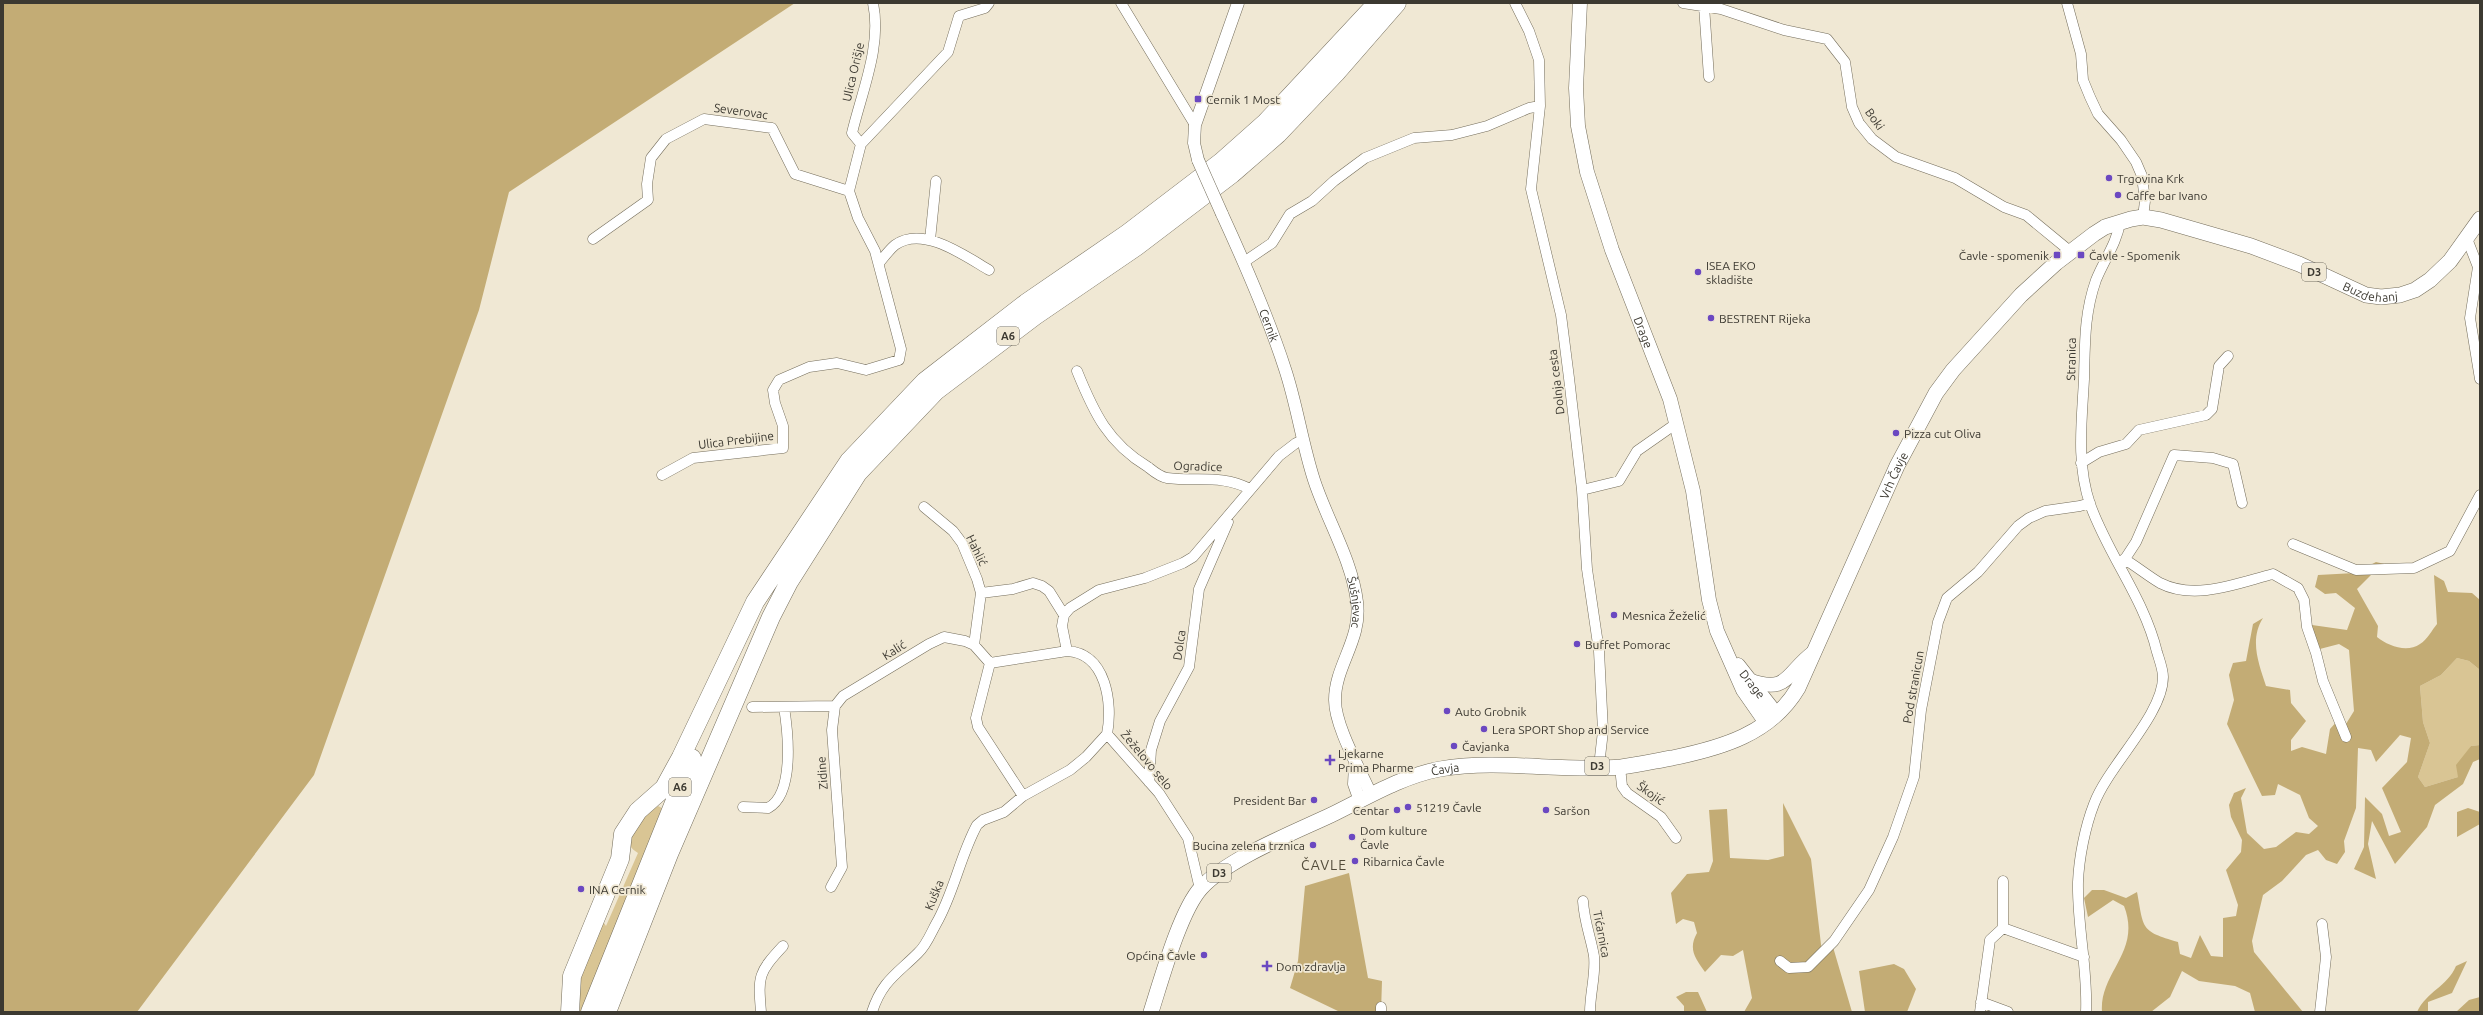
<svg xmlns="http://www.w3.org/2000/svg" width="2483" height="1015" viewBox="0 0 2483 1015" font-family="Ubuntu,sans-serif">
  <rect width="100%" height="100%" fill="#f0e8d4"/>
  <path fill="#d9c594" d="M2457 658 2469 661 2480 670V745L2471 746 2458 777 2425 787 2418 777 2430 743 2423 722 2420 686 2441 675Z
    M658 806 662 808 584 1012H580L577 980 602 920 606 926 638 853C627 846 627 841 630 828Z"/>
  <path fill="#c3ac75" d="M3 3H795L509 192 479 310 314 775 137 1012H3Z
    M2376 562 2397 567 2374 572 2357 589 2378 626 2377 637C2388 646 2407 653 2420 644 2427 640 2432 630 2437 624L2434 575 2444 581 2448 592 2472 593 2480 600V670L2469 661 2457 658 2441 675 2420 686 2423 722 2430 743 2418 777 2425 787 2458 777 2456 765 2471 746 2480 745V759L2473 762 2463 784 2435 805 2427 827 2395 864 2372 821 2368 844 2376 879 2354 869 2364 847 2365 797 2382 814 2389 836 2401 832 2382 788 2407 762 2411 738 2400 735 2376 762 2371 750 2358 748 2356 808 2344 841 2345 852 2337 864 2326 860 2318 850 2306 855 2282 881 2263 895 2252 941 2254 952 2303 1012H2255L2250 993 2235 986 2199 981 2182 971 2170 997 2151 1012H2102C2099 972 2142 952 2124 906L2113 900 2088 917 2084 898 2092 890H2104L2126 898 2137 892C2144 929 2140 931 2178 942L2180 954 2191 958 2200 935 2211 956 2223 957V918L2236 916 2238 905 2226 870 2241 852 2242 840 2231 817 2229 805 2234 793 2246 788 2241 798 2247 833 2264 849 2276 847 2296 832 2309 834 2318 826 2309 818 2300 795 2278 784 2275 795 2262 796 2227 724 2234 700 2229 675 2233 663 2246 661 2253 624 2263 618C2249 640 2259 664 2266 686L2290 690 2291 703 2306 721 2291 740V751L2302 747 2326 754 2330 729 2338 720 2341 732 2354 711 2349 650 2339 644 2316 650 2312 625 2347 630 2355 608 2336 593 2325 594 2315 587 2318 575 2355 573Z
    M1783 803 1811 859 1822 953 1833 947 1852 1012H1744L1752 998 1743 950 1733 956 1721 955 1705 972C1695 958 1688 949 1697 933L1694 922 1683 919 1676 924 1671 893 1687 874 1709 872 1713 861 1709 810 1727 809 1730 858 1768 860 1784 856Z
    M2468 808 2480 812V824L2457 837V812Z
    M1349 873 1368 978 1382 981 1381 1012H1340L1290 988 1298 961 1305 886Z
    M2467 961 2452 993 2428 1002V1012H2417C2427 991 2447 987 2456 966Z
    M1894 964 1904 969 1916 989 1907 1012H1865L1859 971Z
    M1686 992H1698L1707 1012H1684V1006L1676 997Z
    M2480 997V1012H2456L2469 1000Z"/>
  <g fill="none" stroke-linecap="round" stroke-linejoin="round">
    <g stroke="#746d5b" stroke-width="11">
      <path id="minor" d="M1121 3 1195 125
        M1515 3 1529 31 1539 60 1540 106 1531 189 1561 315 1569 378 1582 490 1587 569 1599 651 1603 731 1599 766
        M1683 3 1721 9 1784 30 1827 39 1845 62 1852 107 1859 123 1872 139 1896 157 1955 178 2004 207 2026 215 2071 252
        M2067 3 2081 54 2083 80 2090 97 2098 114 2121 140 2136 162 2142 176 2145 201 2143 217
        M1704 6 1709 77
        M861 144 852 133C862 91 882 46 873 3
        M2466 236 2478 267 2470 318 2480 379
        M593 239 648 200 647 184 651 158 666 139 704 119 772 128 795 174 849 191
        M930 240 936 181
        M1244 262 1272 243 1290 214 1312 201 1334 181 1365 158 1414 138 1452 135 1487 126 1529 108 1540 106
        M879 263C884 257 889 250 895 245 923 225 965 256 989 270
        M1077 371C1094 413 1108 443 1148 467 1153 471 1160 477 1167 478 1197 482 1221 474 1250 489
        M2081 463 2099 452 2126 444 2139 430 2206 415 2212 409 2219 366 2228 356
        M662 475 693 458 783 448V426L775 403 773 390 779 380 809 367 837 363 866 370 899 360 901 349 875 251 858 218 849 191 861 144 948 52 959 16 985 8 989 3
        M1582 490 1619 481 1637 451 1677 423
        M924 507 953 531 962 543 977 579 981 593 974 645
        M2293 544 2356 570 2414 568 2450 551 2480 495
        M2124 559C2136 566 2148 576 2160 583 2195 601 2238 583 2273 574L2298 588 2304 600 2307 627 2316 653 2323 681 2346 737
        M2121 565 2136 542 2174 455 2213 458 2233 464 2242 503
        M981 593 1013 589 1033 583 1042 586 1049 591 1064 615
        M990 663 976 718 978 727 1023 796
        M752 707 835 706
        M1620 767 1622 786 1627 793 1661 817 1676 838
        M1149 782 1151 750 1160 721 1189 667 1199 589 1228 522
        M743 807 768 808C795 794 788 732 784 707
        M2003 881V928L2084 957
        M831 887 842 867 832 730 835 706 843 696 929 644 944 637 965 641 974 645 990 663 1067 651
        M1200 889 1188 838 1159 793 1107 734C1113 703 1106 653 1067 651L1062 626 1064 615 1070 608 1099 590 1145 578 1183 563 1193 557 1279 456 1296 443 1303 440
        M1583 901C1584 921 1591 938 1594 956 1596 974 1590 993 1590 1012
        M1780 961 1789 968 1808 967 1834 941 1869 890 1893 837 1914 777 1921 710 1938 622 1947 598 1978 572 2018 526 2029 518 2045 511 2080 506 2090 503
        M1981 1002 2008 1012
        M1381 1007V1012
        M761 1012C758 976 758 973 783 946
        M872 1012C882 981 897 974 918 953 926 946 931 933 936 924 954 893 960 856 977 825L983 820 1004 812 1023 796 1070 770 1086 757 1107 734
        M1980 1012 1990 940 2003 928
        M2086 1012C2088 969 2077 926 2078 882 2079 858 2085 827 2094 804 2108 766 2163 715 2163 677 2163 669 2159 659 2157 652 2144 598 2108 555 2090 504 2076 463 2082 420 2084 379 2085 344 2084 314 2096 280 2104 260 2117 243 2120 222
        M2320 1012 2326 957 2322 924"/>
    </g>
    <g stroke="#746d5b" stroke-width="13">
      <g id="tertiary">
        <path d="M1198 160 1194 143 1195 125 1238 3"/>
        <path id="s1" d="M1222 214C1245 264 1268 316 1285 369 1297 405 1302 443 1314 480 1327 520 1352 560 1357 602 1362 640 1335 665 1335 700 1335 727 1361 771 1371 795"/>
        <path d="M1355 765 1354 784 1360 801"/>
      </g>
    </g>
    <g stroke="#746d5b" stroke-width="15">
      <g id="secondary">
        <path id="s2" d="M1580 3 1576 88 1578 126 1587 172 1612 250 1670 399 1693 491 1709 600 1717 631 1743 690 1766 723"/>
        <path id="s3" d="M1738 665 1771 707V719"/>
        <path d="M1749 680C1789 695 1786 672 1814 652"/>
      </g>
    </g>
    <g stroke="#746d5b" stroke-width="16">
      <g id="primary">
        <path id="s4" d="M1151 1012C1161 981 1180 911 1201 888 1227 859 1295 832 1331 815 1366 798 1402 776 1440 769 1500 759 1561 772 1621 767 1638 765 1655 761 1672 758 1721 748 1771 734 1798 688L1897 466 1936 393 1953 370 2021 295 2056 263 2094 234 2105 227 2131 219 2143 217 2161 220 2251 246 2299 264 2366 295 2381 297 2400 295 2415 290 2430 280 2450 261 2480 219"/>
      </g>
    </g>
    <g stroke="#746d5b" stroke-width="19">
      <path id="motorway" d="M570 1012 572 976 620 859 623 834 638 811 664 788 681 757 755 602 849 461 925 381 1026 303 1128 233 1221 162 1266 122 1377 3
        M590 1012 692 758
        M607 1012 669 854 771 617 789 582 858 473 936 391 1035 316 1136 247 1232 174 1278 134 1336 73 1397 3"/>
    </g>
    <use href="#minor" stroke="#fff" stroke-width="10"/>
    <use href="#tertiary" stroke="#fff" stroke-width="12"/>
    <use href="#secondary" stroke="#fff" stroke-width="14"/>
    <use href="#primary" stroke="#fff" stroke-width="15"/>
    <use href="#motorway" stroke="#fff" stroke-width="18"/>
    <g stroke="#746d5b" stroke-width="13" stroke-linecap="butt">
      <path id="tertiary-bridge" d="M1198 160 1222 214"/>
    </g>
    <use href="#tertiary-bridge" stroke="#fff" stroke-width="12"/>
  </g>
  <g fill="#6b48c1" stroke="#f0e8d4" stroke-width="1.5">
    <rect x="1194" y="95" width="8" height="8" rx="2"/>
    <circle cx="2109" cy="178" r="4"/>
    <circle cx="2118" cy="195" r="4"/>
    <rect x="2053" y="251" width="8" height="8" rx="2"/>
    <rect x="2077" y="251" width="8" height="8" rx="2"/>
    <circle cx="1698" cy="272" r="4"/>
    <circle cx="1711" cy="318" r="4"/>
    <circle cx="1896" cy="433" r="4"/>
    <circle cx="1614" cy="615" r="4"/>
    <circle cx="1577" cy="644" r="4"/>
    <circle cx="1447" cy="711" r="4"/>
    <circle cx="1484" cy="729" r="4"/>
    <circle cx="1454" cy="746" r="4"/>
    <path d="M1328 754h4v4h4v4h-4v4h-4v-4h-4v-4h4z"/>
    <circle cx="1314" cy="800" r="4"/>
    <circle cx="1408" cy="807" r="4"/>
    <circle cx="1397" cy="810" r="4"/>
    <circle cx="1546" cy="810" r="4"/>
    <circle cx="1352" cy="837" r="4"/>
    <circle cx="1313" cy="845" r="4"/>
    <circle cx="1355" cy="861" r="4"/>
    <circle cx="581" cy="889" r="4"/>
    <circle cx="1204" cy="955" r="4"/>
    <path d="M1265 960h4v4h4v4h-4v4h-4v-4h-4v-4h4z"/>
  </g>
  <g text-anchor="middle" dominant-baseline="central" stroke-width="3.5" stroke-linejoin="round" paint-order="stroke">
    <g fill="#f0e8d4" stroke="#726e62" stroke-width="1">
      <rect x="2302" y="263" width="24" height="18" rx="3"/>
      <rect x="997" y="327" width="22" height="18" rx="3"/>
      <rect x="1585" y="757" width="24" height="18" rx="3"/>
      <rect x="669" y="778" width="22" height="18" rx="3"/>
      <rect x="1207" y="864" width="24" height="18" rx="3"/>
    </g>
    <g font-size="11" font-weight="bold" fill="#3c3931">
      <text x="2314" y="272">D3</text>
      <text x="1008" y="336">A6</text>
      <text x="1597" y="766">D3</text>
      <text x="680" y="787">A6</text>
      <text x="1219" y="873">D3</text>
    </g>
    <g font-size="12" fill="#3c3931" stroke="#f0e8d4">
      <text transform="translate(853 72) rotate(-77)">Ulica Orišje</text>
      <text transform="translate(741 111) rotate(8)">Severovac</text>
      <text transform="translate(1875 119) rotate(55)">Boki</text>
      <text stroke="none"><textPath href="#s4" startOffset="1629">Buzdehanj</textPath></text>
      <text stroke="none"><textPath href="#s1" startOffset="121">Cernik</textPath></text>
      <text stroke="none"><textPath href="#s2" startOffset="340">Drage</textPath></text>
      <text transform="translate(2071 359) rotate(-89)">Stranica</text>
      <text transform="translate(1556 382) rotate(-97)">Dolnja cesta</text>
      <text transform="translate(736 440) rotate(-7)">Ulica Prebijine</text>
      <text transform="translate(1198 466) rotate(2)">Ogradice</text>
      <text stroke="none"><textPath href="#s4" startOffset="1018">Vrh Čavje</textPath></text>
      <text transform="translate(977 550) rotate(64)">Hahlić</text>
      <text stroke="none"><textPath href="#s1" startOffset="412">Šušnjevac</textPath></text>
      <text transform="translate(1179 645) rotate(-82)">Dolca</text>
      <text transform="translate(894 650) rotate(-32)">Kalić</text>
      <text stroke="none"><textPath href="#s3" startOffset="24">Drage</textPath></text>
      <text transform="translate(1913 687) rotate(-80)">Pod stranicun</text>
      <text transform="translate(1147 760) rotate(50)">Žeželovo selo</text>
      <text stroke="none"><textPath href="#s4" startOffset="408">Čavja</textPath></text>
      <text transform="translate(822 773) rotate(-94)">Zidine</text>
      <text transform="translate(1651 793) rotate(35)">Škojić</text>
      <text transform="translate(934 895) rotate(-68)">Kuška</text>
      <text transform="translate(1602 934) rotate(79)">Tićarnica</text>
    </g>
    <g font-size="12" fill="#3c3931" stroke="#f0e8d4" text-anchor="start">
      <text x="1206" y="99">Cernik 1 Most</text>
      <text x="2117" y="178">Trgovina Krk</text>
      <text x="2126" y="195">Caffe bar Ivano</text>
      <text x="2049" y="255" text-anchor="end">Čavle - spomenik</text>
      <text x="2089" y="255">Čavle - Spomenik</text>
      <text x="1706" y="265">ISEA EKO<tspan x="1706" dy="14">skladište</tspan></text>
      <text x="1719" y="318">BESTRENT Rijeka</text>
      <text x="1904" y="433">Pizza cut Oliva</text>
      <text x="1622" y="615">Mesnica Žeželić</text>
      <text x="1585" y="644">Buffet Pomorac</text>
      <text x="1455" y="711">Auto Grobnik</text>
      <text x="1492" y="729">Lera SPORT Shop and Service</text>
      <text x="1462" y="746">Čavjanka</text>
      <text x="1338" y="753">Ljekarne<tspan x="1338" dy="14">Prima Pharme</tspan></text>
      <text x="1306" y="800" text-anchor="end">President Bar</text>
      <text x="1416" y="807">51219 Čavle</text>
      <text x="1389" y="810" text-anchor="end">Centar</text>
      <text x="1554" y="810">Saršon</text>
      <text x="1360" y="830">Dom kulture<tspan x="1360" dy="14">Čavle</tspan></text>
      <text x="1305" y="845" text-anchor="end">Bucina zelena trznica</text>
      <text x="1363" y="861">Ribarnica Čavle</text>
      <text x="589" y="889">INA Cernik</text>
      <text x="1196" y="955" text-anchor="end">Općina Čavle</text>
      <text x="1276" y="966">Dom zdravlja</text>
    </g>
    <g font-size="14" letter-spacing="1" fill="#534c3b" stroke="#f0e8d4">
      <text x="1324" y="865">ČAVLE</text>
    </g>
  </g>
  <rect width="2483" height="1015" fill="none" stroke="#3c3931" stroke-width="8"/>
</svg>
